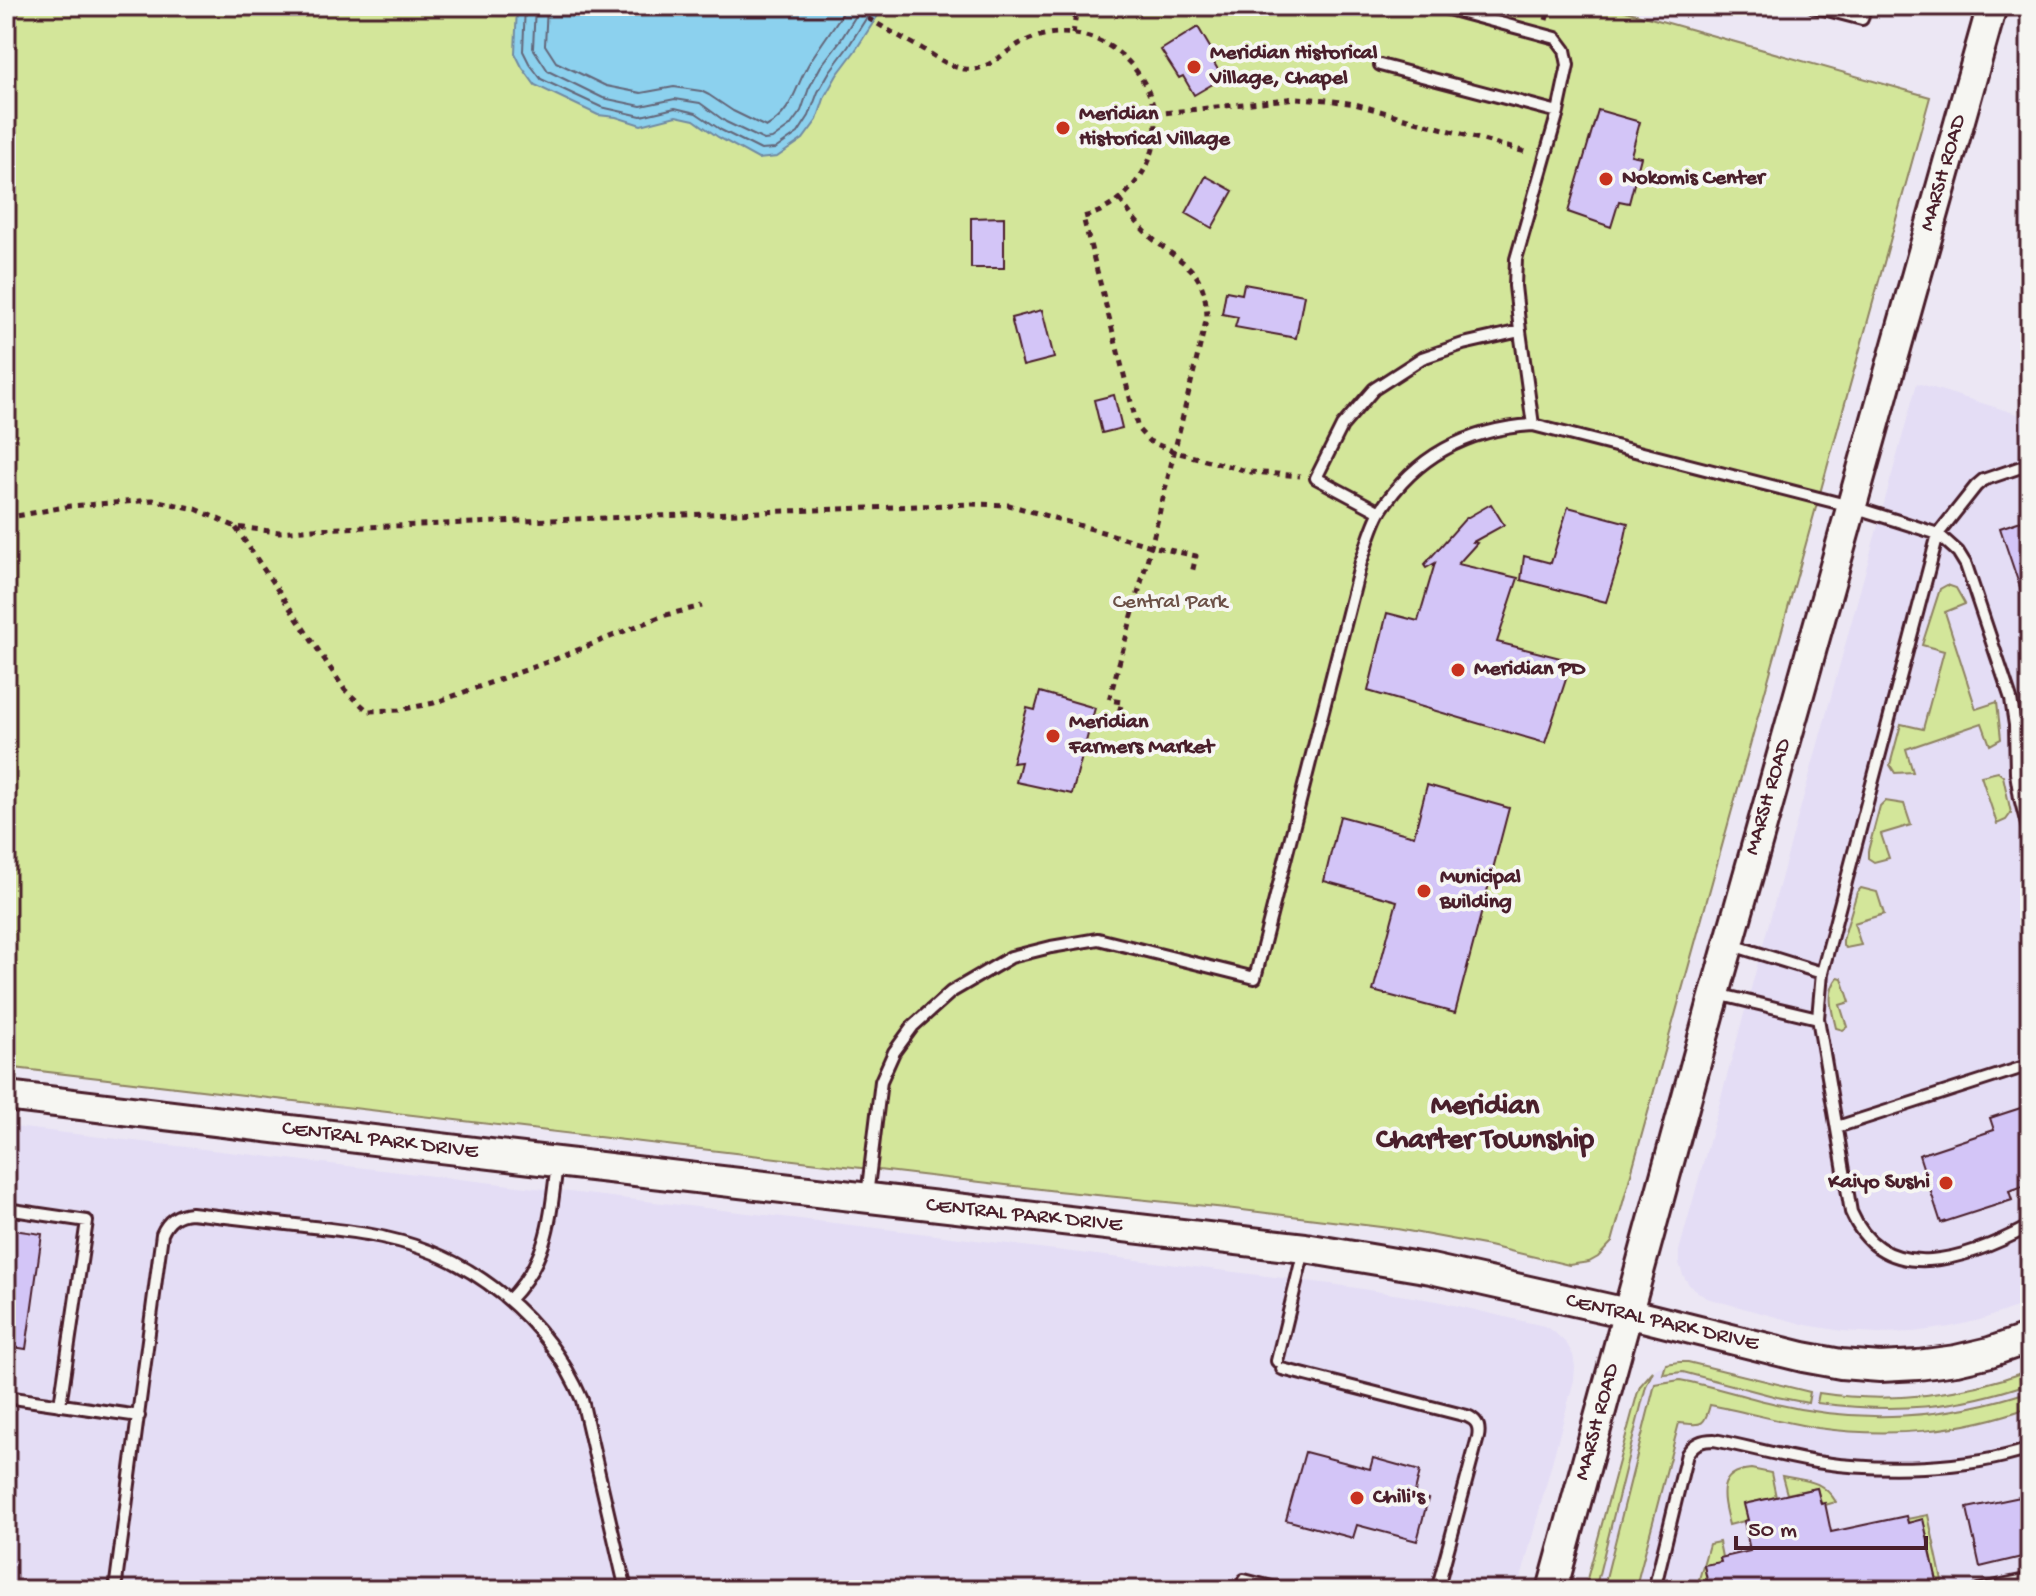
<svg xmlns="http://www.w3.org/2000/svg" width="2036" height="1596" viewBox="0 0 2036 1596" font-family="'Gochi Hand',sans-serif">
  <rect width="100%" height="100%" fill="#ece7f4"/>
  <filter id="ink" filterUnits="userSpaceOnUse"><feTurbulence type="fractalNoise" baseFrequency=".0125" numOctaves="2"/><feDisplacementMap in="SourceGraphic" scale="16" xChannelSelector="R" yChannelSelector="G"/><feConvolveMatrix kernelMatrix="1 2 1 2 8 2 1 2 1" color-interpolation-filters="sRGB"/></filter>
  <g filter="url(#ink)">
    <path fill="#e4ddf5" d="M1917 383 2030 418V1302L1980 1320 1950 1327 1914 1332 1878 1333 1842 1331 1806 1325 1706 1298 1690 1286 1683 1275 1679 1263V1251Z
      M6 1126 919 1233 1331 1284 1437 1301 1544 1326 1553 1331 1567 1344 1573 1355 1575 1367 1574 1380 1518 1590H6Z
      M1688 1362 1796 1389 1836 1396 1878 1398 1916 1397 1956 1391 1992 1383 2030 1370V1590H1584L1640 1386 1653 1371 1659 1367 1670 1363Z"/>
    <path fill="#d3e69a" stroke="#8e8262" stroke-width="2" d="M6 6H1608L1930 97 1612 1242 1598 1257 1589 1262 1569 1265 1489 1246 1397 1229 1226 1208 1057 1191 6 1067Z
      M1947 585 1956 588 1965 604 1945 612 1976 709 1997 702 2001 739 1990 745 1982 723 1906 749 1913 772 1895 773 1890 765 1901 724 1923 729 1944 651 1922 645 1940 589Z
      M1998 772 2003 776 2011 813 2006 820 1997 824 1981 776Z
      M1885 801 1904 804 1911 825 1881 834 1889 858 1874 862 1868 858V851L1880 806Z
      M1861 888 1877 892 1884 914 1854 923 1861 945 1846 948 1843 946V940L1857 892Z
      M1838 977 1842 978 1850 1002 1840 1005 1847 1027 1843 1030 1836 1028C1832 1010 1825 993 1838 977Z
      M1679 1362H1688L1810 1392 1808 1403 1777 1397 1683 1372 1663 1374 1666 1364Z
      M2030 1370V1383C1956 1409 1894 1413 1817 1403L1819 1393C1890 1404 1963 1395 2030 1370Z
      M1653 1371 1646 1386 1595 1590H1584L1637 1395 1640 1386Z
      M1680 1380C1713 1386 1744 1397 1776 1404 1860 1424 1948 1419 2030 1391V1407C1963 1432 1888 1438 1818 1428 1782 1422 1746 1412 1710 1405 1704 1428 1701 1425 1679 1423L1635 1590H1603L1655 1384Z
      M1751 1469 1771 1473 1776 1497 1745 1504 1748 1520 1729 1525C1723 1500 1714 1472 1751 1469Z
      M1782 1476C1807 1481 1822 1479 1836 1502L1825 1505 1824 1503 1821 1504 1817 1488 1787 1494Z
      M1928 1515 1944 1590H1939L1923 1520 1908 1523 1907 1519Z
      M1719 1542 1722 1557 1720 1558 1721 1562 1704 1566 1709 1590H1696L1709 1544Z"/>
    <path fill="#8cd1ee" stroke="#728aa0" stroke-width="2" d="M517 6H884L855 51 837 75 825 96 817 120 803 139 777 157 758 159 718 137 694 120 676 116 641 125 616 117 598 115 535 85 522 67 515 53Z"/>
    <g fill="none" stroke-linecap="round" stroke-linejoin="round">
      <path stroke="#646679" stroke-width="2" d="M525 6 523 51 529 63 541 79 601 107 641 116 675 108 696 113 721 130 761 150 775 149 798 133 809 116 818 92 830 71 848 47 874 6
        M535 6 533 48 548 71 603 98 641 106 675 99 700 103 726 122 764 140 772 139 790 126 801 111 809 88 821 66 840 41 862 6
        M547 6 545 45 556 62 606 86 641 93 674 87 701 91 709 95 733 111 766 127C794 112 795 85 811 60 823 41 836 24 847 6"/>
    </g>
    <path fill="#d3c5f7" stroke="#4a1f2b" stroke-width="2" d="M1198 27 1215 56 1211 58 1223 78 1194 95 1183 76 1179 78 1161 50Z
      M1598 110 1640 122 1631 155 1641 157 1629 203 1619 201 1611 227 1568 212Z
      M1206 176 1233 191 1212 228 1186 213Z
      M1004 217V268H971V218Z
      M1244 284 1304 295 1296 338 1235 327 1238 317 1222 314 1226 291 1242 294Z
      M1042 310 1054 358 1023 366 1011 318Z
      M1114 395 1122 428 1102 433 1094 400Z
      M1491 504 1504 525 1473 542 1477 543 1458 564 1518 578 1497 642 1572 661 1545 743 1368 691 1387 613 1418 621 1435 563 1426 568 1424 565 1465 519Z
      M1568 507 1628 523 1622 552 1606 602 1521 580 1524 556 1551 563Z
      M2030 518V605H2026L2000 528Z
      M1040 692 1095 708 1072 794 1016 782 1021 762 1012 763 1027 708 1035 710Z
      M1427 785 1509 808 1455 1013 1373 991 1397 901 1324 881 1340 816 1414 836Z
      M2030 1105V1184L2009 1191 2012 1200 1941 1223 1919 1155 1994 1130 1990 1118Z
      M6 1229 42 1234 26 1349 6 1346Z
      M1305 1452 1370 1469 1373 1458 1420 1471 1414 1496 1428 1499 1417 1541 1357 1525 1353 1538 1286 1520Z
      M1817 1488 1821 1504 1825 1503 1831 1532 1906 1516 1908 1523 1923 1519 1939 1590H1709L1704 1565 1721 1562 1720 1558 1750 1551 1744 1521 1748 1520 1744 1504Z
      M2030 1495V1555L1980 1567 1967 1508Z"/>
    <g fill="none" stroke-linecap="round" stroke-linejoin="round">
      <g stroke="#4a1f2b" stroke-width="16">
        <path id="lane" d="M1437 6 1556 38 1565 50 1568 65 1558 112 1516 259 1515 286 1520 331
          M1812 6 1862 19 1865 6
          M1380 65 1558 112
          M2030 464 1983 480 1976 486 1938 534 1822 973 1818 1018 1851 1212C1885 1290 1972 1257 2030 1226
          M1380 512 1316 478 1342 426 1374 389 1422 358 1463 344 1520 331 1533 425
          M1732 945 1822 973
          M1717 994 1818 1018
          M1837 1127 2030 1065
          M867 1196 881 1081 894 1052 913 1026 951 992 1011 957 1051 947 1098 939 1255 978 1361 562C1367 546 1372 525 1381 510 1417 454 1469 429 1533 425L1850 506 1898 521 1938 534 1958 552 1966 565 2011 699 2015 725 2016 773 2020 798 2030 836
          M6 1209 87 1221 60 1405
          M509 1300C549 1259 550 1218 557 1164
          M1277 1361 1304 1250
          M1282 1369 1467 1416C1477 1420 1480 1427 1478 1437L1437 1590
          M6 1397 139 1416
          M1244 1580 1284 1590
          M115 1590 162 1234C168 1220 177 1214 191 1213 232 1218 272 1222 313 1227 337 1230 362 1232 386 1238 473 1257 547 1318 582 1400L626 1590
          M1654 1590 1687 1454C1694 1443 1702 1440 1714 1440 1748 1447 1782 1456 1816 1462 1883 1472 1965 1470 2030 1449
          M1978 1590 2030 1579"/>
      </g>
      <g stroke="#4a1f2b" stroke-width="34">
        <path id="secondary" d="M6 1096 557 1162 1305 1248 1431 1269 1627 1313 1803 1357 1841 1364 1880 1367 1918 1365 1956 1360 1990 1352 2030 1338
          M1552 1590C1695 1061 1842 533 1992 6"/>
      </g>
      <path stroke="#4a1f2b" stroke-width="5" stroke-dasharray="6 6" stroke-linecap="butt" d="M847 6C871 20 896 35 921 48 935 56 949 67 965 69 986 72 1002 54 1019 44 1031 38 1046 33 1060 33 1126 31 1177 104 1147 165 1133 191 1112 210 1083 217L1138 429 1149 441 1175 452 1251 472 1300 476
        M1546 20 1550 6
        M1073 34 1077 6
        M1154 114 1296 98 1327 100 1355 104 1529 153
        M6 518 70 506 153 500 196 509 236 527 279 532 313 529 972 504 1009 505 1151 546 1196 556 1192 573
        M236 528 345 690 368 711 399 710 434 703 553 660 662 616 702 606
        M1094 727 1115 726 1122 702 1109 700 1153 539 1207 317C1205 268 1186 267 1153 239 1140 228 1130 213 1120 200"/>
      <use href="#lane" stroke="#f6f6f2" stroke-width="10"/>
      <use href="#secondary" stroke="#f6f6f2" stroke-width="28"/>
    </g>
  </g>
  <g fill="#c8321e" stroke="#f6f6f2" stroke-width="3">
    <circle cx="1194" cy="67" r="8"/>
    <circle cx="1063" cy="128" r="8"/>
    <circle cx="1606" cy="179" r="8"/>
    <circle cx="1458" cy="670" r="8"/>
    <circle cx="1053" cy="736" r="8"/>
    <circle cx="1424" cy="891" r="8"/>
    <circle cx="1946" cy="1183" r="8"/>
    <circle cx="1357" cy="1498" r="8"/>
  </g>
  <g text-anchor="middle" dominant-baseline="central" stroke-width="8" stroke-linejoin="round" paint-order="stroke">
    <g font-size="22" font-weight="bold" fill="#4a1f2b" stroke="#f6f6f2" text-anchor="start">
      <text x="1210" y="54">Meridian Historical<tspan x="1210" dy="25">Village, Chapel</tspan></text>
      <text x="1079" y="115">Meridian<tspan x="1079" dy="25">Historical Village</tspan></text>
      <text x="1622" y="179">Nokomis Center</text>
      <text x="1474" y="670">Meridian PD</text>
      <text x="1069" y="723">Meridian<tspan x="1069" dy="25">Farmers Market</tspan></text>
      <text x="1440" y="878">Municipal<tspan x="1440" dy="25">Building</tspan></text>
      <text x="1930" y="1183" text-anchor="end">Kaiyo Sushi</text>
      <text x="1373" y="1498">Chili's</text>
    </g>
    <g font-size="22" fill="#4a1f2b" stroke="#f6f6f2">
      <text transform="translate(1944 173) rotate(-74)">MARSH ROAD</text>
      <text transform="translate(1769 797) rotate(-74)">MARSH ROAD</text>
      <text transform="translate(380 1141) rotate(7)">CENTRAL PARK DRIVE</text>
      <text transform="translate(1024 1216) rotate(6)">CENTRAL PARK DRIVE</text>
      <text transform="translate(1662 1323) rotate(13)">CENTRAL PARK DRIVE</text>
      <text transform="translate(1598 1422) rotate(-75)">MARSH ROAD</text>
    </g>
    <g font-size="22" fill="#6c5147" stroke="#f6f6f2">
      <text x="1170" y="603">Central Park</text>
    </g>
    <g font-size="30" font-weight="bold" fill="#4a1f2b" stroke="#f6f6f2">
      <text x="1485" y="1107">Meridian<tspan x="1485" dy="34">Charter Township</tspan></text>
    </g>
  </g>
  <rect width="2036" height="1596" fill="none" stroke="#f6f6f2" stroke-width="32"/>
  <rect x="16" y="16" width="2004" height="1564" fill="none" stroke="#4a1f2b" stroke-width="3" filter="url(#ink)"/>
  <path d="M1736 1536v12h190v-12" fill="none" stroke="#4a1f2b" stroke-width="4"/>
  <text x="1748" y="1536" font-size="24" fill="#4a1f2b" stroke="#f6f6f2" stroke-width="6" paint-order="stroke">50 m</text>
</svg>
